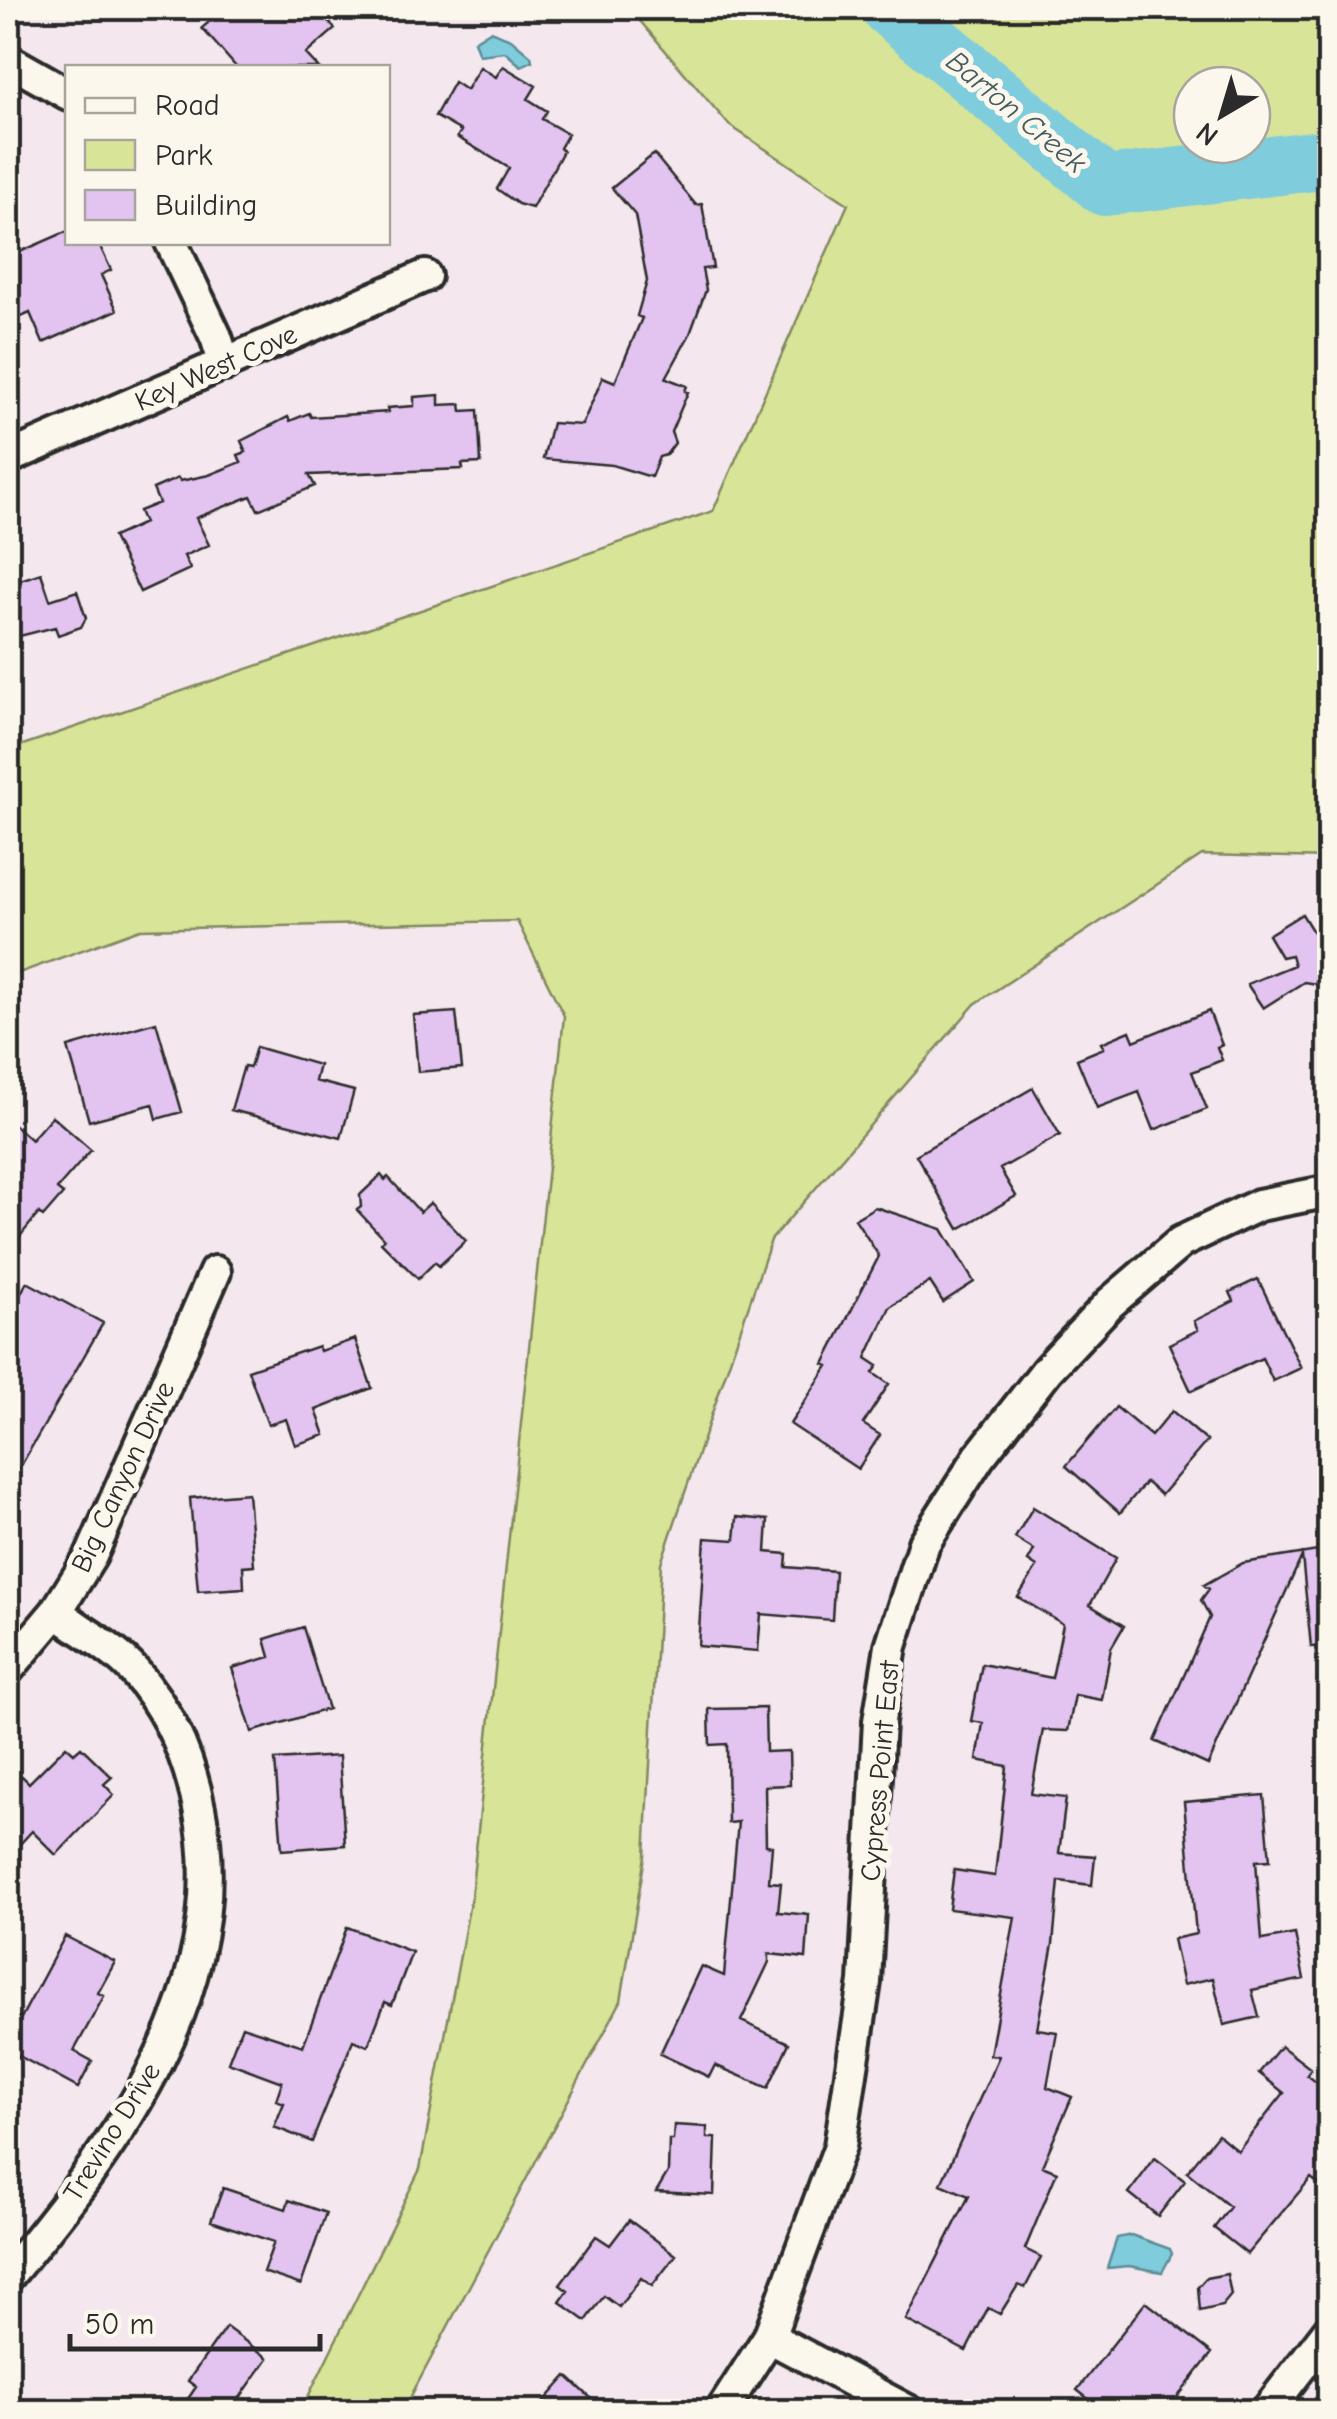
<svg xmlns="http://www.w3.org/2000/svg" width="1337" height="2419" viewBox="0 0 1337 2419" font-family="'Comic Neue',sans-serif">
  <rect width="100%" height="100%" fill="#f4e8ee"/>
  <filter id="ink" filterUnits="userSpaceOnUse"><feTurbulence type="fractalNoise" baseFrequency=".01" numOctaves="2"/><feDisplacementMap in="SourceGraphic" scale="20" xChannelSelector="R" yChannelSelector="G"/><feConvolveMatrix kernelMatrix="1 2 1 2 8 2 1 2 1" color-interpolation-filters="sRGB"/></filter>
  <g filter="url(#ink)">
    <path fill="#d8e497" stroke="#828861" stroke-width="2.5" fill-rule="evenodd" d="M629 8H1329V858L1202 855 975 1004 771 1240 661 1563 645 1856 621 2001 403 2411H301L420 2169 471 1897 564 1016 517 921 140 929 8 977V750L713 511 848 204 729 125ZM1192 85H1252V145H1192Z"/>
    <path fill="#7fccdd" stroke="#5d8c96" stroke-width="2.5" d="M490 31 511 39 531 56 532 61 521 66 505 52 479 55 474 41Z
      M1131 2235 1170 2249 1172 2254 1162 2272 1129 2266 1107 2268 1117 2238Z"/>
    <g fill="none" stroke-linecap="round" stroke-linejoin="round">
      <path stroke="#7fccdd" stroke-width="60" d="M891 8 1105 186 1330 159"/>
    </g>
    <path fill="#e3c4f1" stroke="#2b2b2b" stroke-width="2.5" d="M225 8H316L335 29 306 54 319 68H237L202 28Z
      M503 66 536 86 528 99 547 111 542 119 568 134 560 148 563 151 532 208 518 204 497 189 509 168 457 137 461 131 435 116 454 82 466 90 480 67 496 77Z
      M654 154 696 205 702 204 713 268 702 269 706 290 690 334 666 378 687 386 685 391 688 392 671 432 675 443 666 455 659 457 651 477 612 465 543 459 552 423 582 425 603 377 615 382 642 318 637 316 647 281 635 215 612 188Z
      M68 231V242H98L111 270 101 275 117 310 43 343 30 313 8 323V257Z
      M439 395V405L461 404 462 411 478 410 481 463 462 464 463 469 309 475 315 486 258 510 251 496 196 518 209 545 184 556 190 569 140 592 113 537 144 523 139 511 159 503 153 489 178 478 180 481 209 475 241 462 238 455 246 452 241 441 288 417 290 421 309 413 311 417 388 412 387 408 414 406V397Z
      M41 573 50 600 77 591 86 618 81 627 58 635 55 627 8 639V584Z
      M1302 914 1313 932 1330 934V986L1304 982 1263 1008 1247 984 1294 965 1291 955 1281 957 1268 935Z
      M1209 1011 1222 1045 1217 1047 1222 1060 1192 1072 1207 1109 1154 1130 1139 1092 1097 1108 1077 1059 1104 1048 1101 1043 1130 1031 1134 1041Z
      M456 1012 462 1068 418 1072 413 1015Z
      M156 1022 182 1112 157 1119 153 1104 89 1121 68 1047Z
      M256 1047 319 1065 315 1081 354 1091 341 1138 231 1110 244 1066 250 1067Z
      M1033 1088 1060 1135 1000 1169 1016 1196 959 1229 916 1155Z
      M52 1116 91 1150 57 1189 63 1194 43 1217 39 1213 8 1251V1119L31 1140Z
      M381 1175 385 1180 388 1177 420 1212 430 1203 466 1241 439 1266 435 1262 418 1279 381 1242 384 1239 357 1210 361 1207 360 1195Z
      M875 1207 942 1229 974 1282 943 1302 930 1282 890 1307 866 1358 878 1366 873 1373 889 1384 863 1424 880 1435 858 1469 790 1424 828 1366 824 1364 879 1256 855 1219Z
      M1258 1279 1301 1368 1273 1381 1262 1358 1191 1391 1169 1344 1198 1330 1194 1321 1234 1301 1230 1292Z
      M27 1282 103 1323 8 1488V1317Z
      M355 1339 372 1388 316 1410 325 1435 295 1445 286 1419 268 1425 248 1370 318 1346 320 1351Z
      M1116 1407 1151 1436 1172 1411 1207 1441 1161 1495 1146 1482 1120 1513 1066 1466Z
      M248 1493 254 1565 243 1566 244 1588 198 1591 190 1498Z
      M1033 1507 1116 1558 1090 1605 1124 1626 1111 1648 1102 1700 1075 1695 1068 1731 1043 1730 1031 1794 1066 1798 1059 1853 1095 1856 1092 1885 1059 1881 1053 1944 1037 2029 1057 2032 1047 2087 1072 2097 1042 2166 1057 2172 1025 2249 1041 2257 1025 2288 1018 2285 1000 2314 988 2308 966 2351 906 2320 969 2196 941 2184 999 2056 990 2055 1015 1917 949 1909 954 1870 995 1876 1007 1766 977 1760 983 1723 971 1721 982 1664 1052 1678 1063 1624 1018 1597 1037 1567 1028 1561 1034 1550 1015 1538Z
      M737 1517 768 1520 766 1552 787 1554 786 1567 835 1571 832 1620 761 1614 758 1651 698 1646 705 1538 735 1540Z
      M1330 1549V1646L1311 1647 1302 1556 1208 1765 1155 1741 1210 1617 1201 1600 1209 1589 1204 1585 1243 1563Z
      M303 1627 328 1709 252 1732 232 1668 270 1657 265 1639Z
      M765 1708 766 1752 789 1751 790 1785 765 1786 766 1845 772 1846 769 1882 781 1883 778 1912 809 1915 806 1958 769 1954V1962L741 2021 789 2043 768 2088 715 2065 709 2077 660 2054 701 1966 724 1976 738 1822 728 1823 727 1744 710 1745 709 1709Z
      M66 1746 74 1753 81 1747 112 1777 104 1784 114 1795 56 1855 32 1831 8 1857V1790L22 1776 29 1783Z
      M339 1756 345 1845 282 1850 275 1760Z
      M1264 1795 1270 1860 1256 1861 1262 1940 1295 1934 1304 1979 1252 1990 1259 2017 1224 2025 1213 1978 1183 1985 1173 1939 1196 1934 1184 1802Z
      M347 1927 412 1952 392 2005 385 2002 368 2046 353 2040 312 2142 274 2127 284 2103 276 2100 282 2082 228 2062 242 2026 303 2046Z
      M65 1936 115 1962 98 1993 104 1996 74 2051 92 2061 78 2088 8 2050V2011L21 2018Z
      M1281 2046 1311 2069 1307 2075 1330 2093V2193L1311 2178 1247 2254 1214 2228 1230 2207 1187 2172 1218 2134 1238 2151 1284 2093 1259 2073Z
      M674 2125 707 2127V2138H716L714 2195 656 2192 668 2172 669 2140H673Z
      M1155 2158 1185 2181 1158 2216 1129 2193Z
      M223 2188 286 2209 289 2200 326 2213 301 2285 263 2272 274 2242 211 2221Z
      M629 2220 676 2255 652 2286 641 2278 619 2307 604 2296 586 2321 560 2302 568 2291 560 2285 596 2236 610 2245Z
      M1227 2274 1231 2295 1222 2306 1200 2311 1198 2287 1206 2278Z
      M1146 2302 1212 2353 1166 2412H1105L1077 2390Z
      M226 2327 268 2358 230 2412H179L196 2387 188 2381Z
      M567 2376 606 2412H535Z"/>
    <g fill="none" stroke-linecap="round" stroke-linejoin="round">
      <g stroke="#2b2b2b" stroke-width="38">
        <path id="street" d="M8 60 68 94
          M171 242 216 337 225 365
          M8 458 425 276
          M8 1669 56 1612 91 1556 215 1272
          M8 2276C117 2145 236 1988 199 1808 189 1757 169 1711 135 1672 114 1648 81 1631 56 1612
          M769 2337 910 2412
          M721 2412 769 2337 840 2146 865 1982 879 1721 891 1646 924 1543 979 1457 1047 1370 1110 1303 1181 1242 1259 1205 1330 1191
          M1266 2412 1330 2329"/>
      </g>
      <use href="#street" stroke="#fbf7ec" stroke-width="30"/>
    </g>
  </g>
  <g text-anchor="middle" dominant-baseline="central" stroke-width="10" stroke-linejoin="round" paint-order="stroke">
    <g font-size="28" fill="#2b2b2b" stroke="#fbf7ec">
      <text transform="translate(216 368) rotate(-24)">Key West Cove</text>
      <text transform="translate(123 1477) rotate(-65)">Big Canyon Drive</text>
      <text transform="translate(880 1771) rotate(-85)">Cypress Point East</text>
      <text transform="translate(112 2132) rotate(-58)">Trevino Drive</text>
    </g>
    <g font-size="30" font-style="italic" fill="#445b60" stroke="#fbf7ec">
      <text transform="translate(1016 112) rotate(40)">Barton Creek</text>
    </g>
  </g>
  <rect width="1337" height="2419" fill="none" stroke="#fbf7ec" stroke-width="40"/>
  <rect x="20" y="20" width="1297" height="2379" fill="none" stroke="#2b2b2b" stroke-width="4" filter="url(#ink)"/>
  <rect x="65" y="65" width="325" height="180" fill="#fbf7ec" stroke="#a8a59f" stroke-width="2.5"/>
  <rect x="85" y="98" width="50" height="15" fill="#fbf7ec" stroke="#a8a59f" stroke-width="2.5"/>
  <text x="155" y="115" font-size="30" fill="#2b2b2b">Road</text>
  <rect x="85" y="140" width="50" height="30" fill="#d8e497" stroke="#a8a59f" stroke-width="2.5"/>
  <text x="155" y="165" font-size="30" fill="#2b2b2b">Park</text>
  <rect x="85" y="190" width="50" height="30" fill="#e3c4f1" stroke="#a8a59f" stroke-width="2.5"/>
  <text x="155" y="215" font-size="30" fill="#2b2b2b">Building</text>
  <g transform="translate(1222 115) rotate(218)"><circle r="48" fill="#fbf7ec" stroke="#a8a59f" stroke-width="2.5"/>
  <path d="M0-8L18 38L0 25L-18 38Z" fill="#2b2b2b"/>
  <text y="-15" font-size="28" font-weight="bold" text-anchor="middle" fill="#2b2b2b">N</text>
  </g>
  <path d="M70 2334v15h250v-15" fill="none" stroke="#2b2b2b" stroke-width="5"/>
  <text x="85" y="2334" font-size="30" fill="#2b2b2b" stroke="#fbf7ec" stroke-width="8" paint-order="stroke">50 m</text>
</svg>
